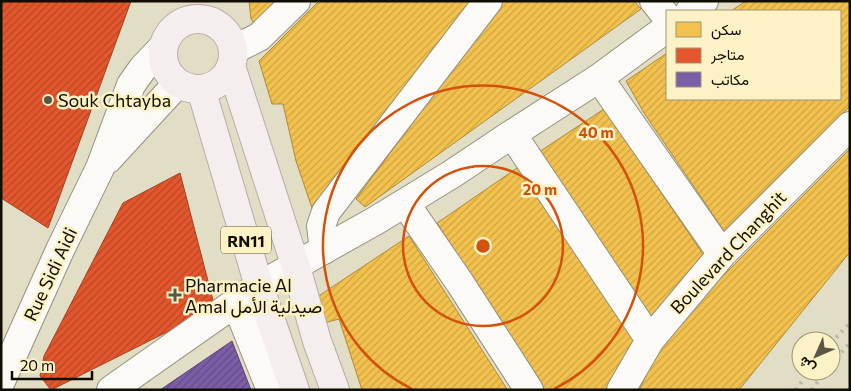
<svg xmlns="http://www.w3.org/2000/svg" width="851" height="391" viewBox="0 0 851 391" font-family="Commissioner,Vazirmatn,sans-serif">
  <defs>
    <pattern id="homes-hatch" width="6" height="6" patternUnits="userSpaceOnUse" patternTransform="scale(1.25)"><rect width="6" height="6" fill="#f2c14e"/><path d="M-1 1l2-2M0 6l6-6M5 7l2-2" fill="none" stroke="#cea542"/></pattern>
    <pattern id="shops-hatch" width="6" height="6" patternUnits="userSpaceOnUse" patternTransform="scale(1.25)"><rect width="6" height="6" fill="#e4572e"/><path d="M-1 1l2-2M0 6l6-6M5 7l2-2" fill="none" stroke="#b74625"/></pattern>
    <pattern id="offices-hatch" width="6" height="6" patternUnits="userSpaceOnUse" patternTransform="scale(1.25)"><rect width="6" height="6" fill="#7b5ea7"/><path d="M-1 1l2-2M0 6l6-6M5 7l2-2" fill="none" stroke="#634c86"/></pattern>
  </defs>
  <rect width="100%" height="100%" fill="#e2ddc5"/>
  <path fill="url(#homes-hatch)" stroke="#ae8b37" d="M249 1H286L258 29 251 19Z
    M319 1H473L313 211 296 161 283 104H272L259 61Z
    M503 1H634L641 9 365 207 356 199Z
    M746 1H850V106L724 231 644 113 626 81 667 53V99H840V11H731Z
    M604 109 703 254 651 321 539 152Z
    M850 149V252L739 390H639L668 331Z
    M520 166 637 342 608 390H544L437 223Z
    M409 236 507 389 362 390 339 319 320 324 317 297Z"/>
  <path fill="url(#shops-hatch)" stroke="#a44120" d="M1 1H131L48 228 1 198Z
    M180 173 215 308 51 390 40 376 44 356 123 203Z"/>
  <path fill="url(#offices-hatch)" stroke="#5b4675" d="M232 341 251 390H160Z"/>
  <g fill="none" stroke-linecap="round" stroke-linejoin="round">
    <g stroke="#94917e" stroke-width="30">
      <path id="street" d="M654 1 667 17
        M690 11 704 1
        M233 50 259 37 296 1
        M599 78 722 254
        M512 134 650 340
        M108 159 178 83
        M405 203 460 283 529 390
        M324 250 321 226 326 212 488 1
        M236 303 271 390
        M1 381 60 250 100 168 131 85 143 68 163 47
        M111 390 259 286 375 221 452 174 512 134 599 78 667 28
        M621 390 650 340 722 254 850 126"/>
    </g>
    <g stroke="#b8aca7" stroke-width="30">
      <path id="primary" d="M163 54a35 35 0 1 1 70 0a35 35 0 1 1-70 0Z
        M231 66 296 267 317 341 335 390
        M201 89 259 286 295 390"/>
    </g>
    <use href="#street" stroke="#fbfaf6" stroke-width="28"/>
    <use href="#primary" stroke="#f4eeee" stroke-width="28"/>
    <path stroke="#bab8b2" stroke-width="4" stroke-dasharray="2.5 5" stroke-linecap="butt" d="M831 343 850 323
      M831 363 850 343
      M796 390 809 371
      M812 390 825 371"/>
  </g>
  <g fill="none" stroke="#d2510b" stroke-width="2.5">
    <circle cx="483" cy="246" r="80"/>
    <path d="M412 389A160 160 0 1 1 554 389"/>
  </g>
  <g fill="#5a5646" stroke="#fcf2c5" stroke-width="2">
    <circle cx="48" cy="100" r="5"/>
    <path d="M172.5 287.5h5v5h5v5h-5v5h-5v-5h-5v-5h5z"/>
  </g>
  <g text-anchor="middle" dominant-baseline="central" stroke-width="5" stroke-linejoin="round" paint-order="stroke">
    <rect fill="#fcf2c5" stroke="#57523c" stroke-width="1" x="221" y="226.5" width="50" height="27" rx="4"/>
    <g font-size="16" font-weight="bold" fill="#100d01">
      <text x="246" y="240">RN11</text>
    </g>
    <g font-size="18" fill="#100d01" stroke="#fcf2c5" text-anchor="start">
      <text x="58" y="100">Souk Chtayba</text>
      <text x="185" y="285">Pharmacie Al<tspan x="185" dy="21">Amal صيدلية الأمل</tspan></text>
    </g>
    <g font-size="18" fill="#100d01" stroke="#fcf2c5">
      <text transform="translate(728 252) rotate(-47)">Boulevard Changhit</text>
      <text transform="translate(50 274) rotate(-65)">Rue Sidi Aidi</text>
    </g>
  </g>
  <circle cx="483" cy="246" r="8" fill="#d2510b" stroke="#fcf2c5" stroke-width="2.5"/>
  <g font-size="15" text-anchor="middle" font-weight="bold" fill="#d2510b" stroke="#fcf2c5" stroke-width="5" stroke-linejoin="round" paint-order="stroke">
    <text x="596" y="138">40 m</text>
    <text x="540" y="195">20 m</text>
  </g>
  <rect width="851" height="391" fill="none" stroke="#100d01" stroke-width="5"/>
  <rect x="666" y="10" width="175" height="90" fill="#fcf2c5" stroke="#9e9677"/>
  <rect x="676" y="22" width="25" height="15" fill="#f2c14e" stroke="#9e9677"/>
  <text x="711" y="35" font-size="15" fill="#100d01">سكن</text>
  <rect x="676" y="48" width="25" height="15" fill="#e4572e" stroke="#9e9677"/>
  <text x="711" y="60" font-size="15" fill="#100d01">متاجر</text>
  <rect x="676" y="72" width="25" height="15" fill="#7b5ea7" stroke="#9e9677"/>
  <text x="711" y="85" font-size="15" fill="#100d01">مكاتب</text>
  <g transform="translate(816 356) rotate(225)"><circle r="24" fill="#fcf2c5" stroke="#9e9677"/>
  <path d="M0-4L9 19L0 12L-9 19Z" fill="#5a5646"/>
  <text y="-8" font-size="14" font-weight="bold" text-anchor="middle" fill="#100d01">ش</text>
  </g>
  <path d="M12 371v8h80v-8" fill="none" stroke="#100d01" stroke-width="2.5"/>
  <text x="20" y="371" font-size="15" fill="#100d01" stroke="#fcf2c5" stroke-width="4" paint-order="stroke">20 m</text>
</svg>
